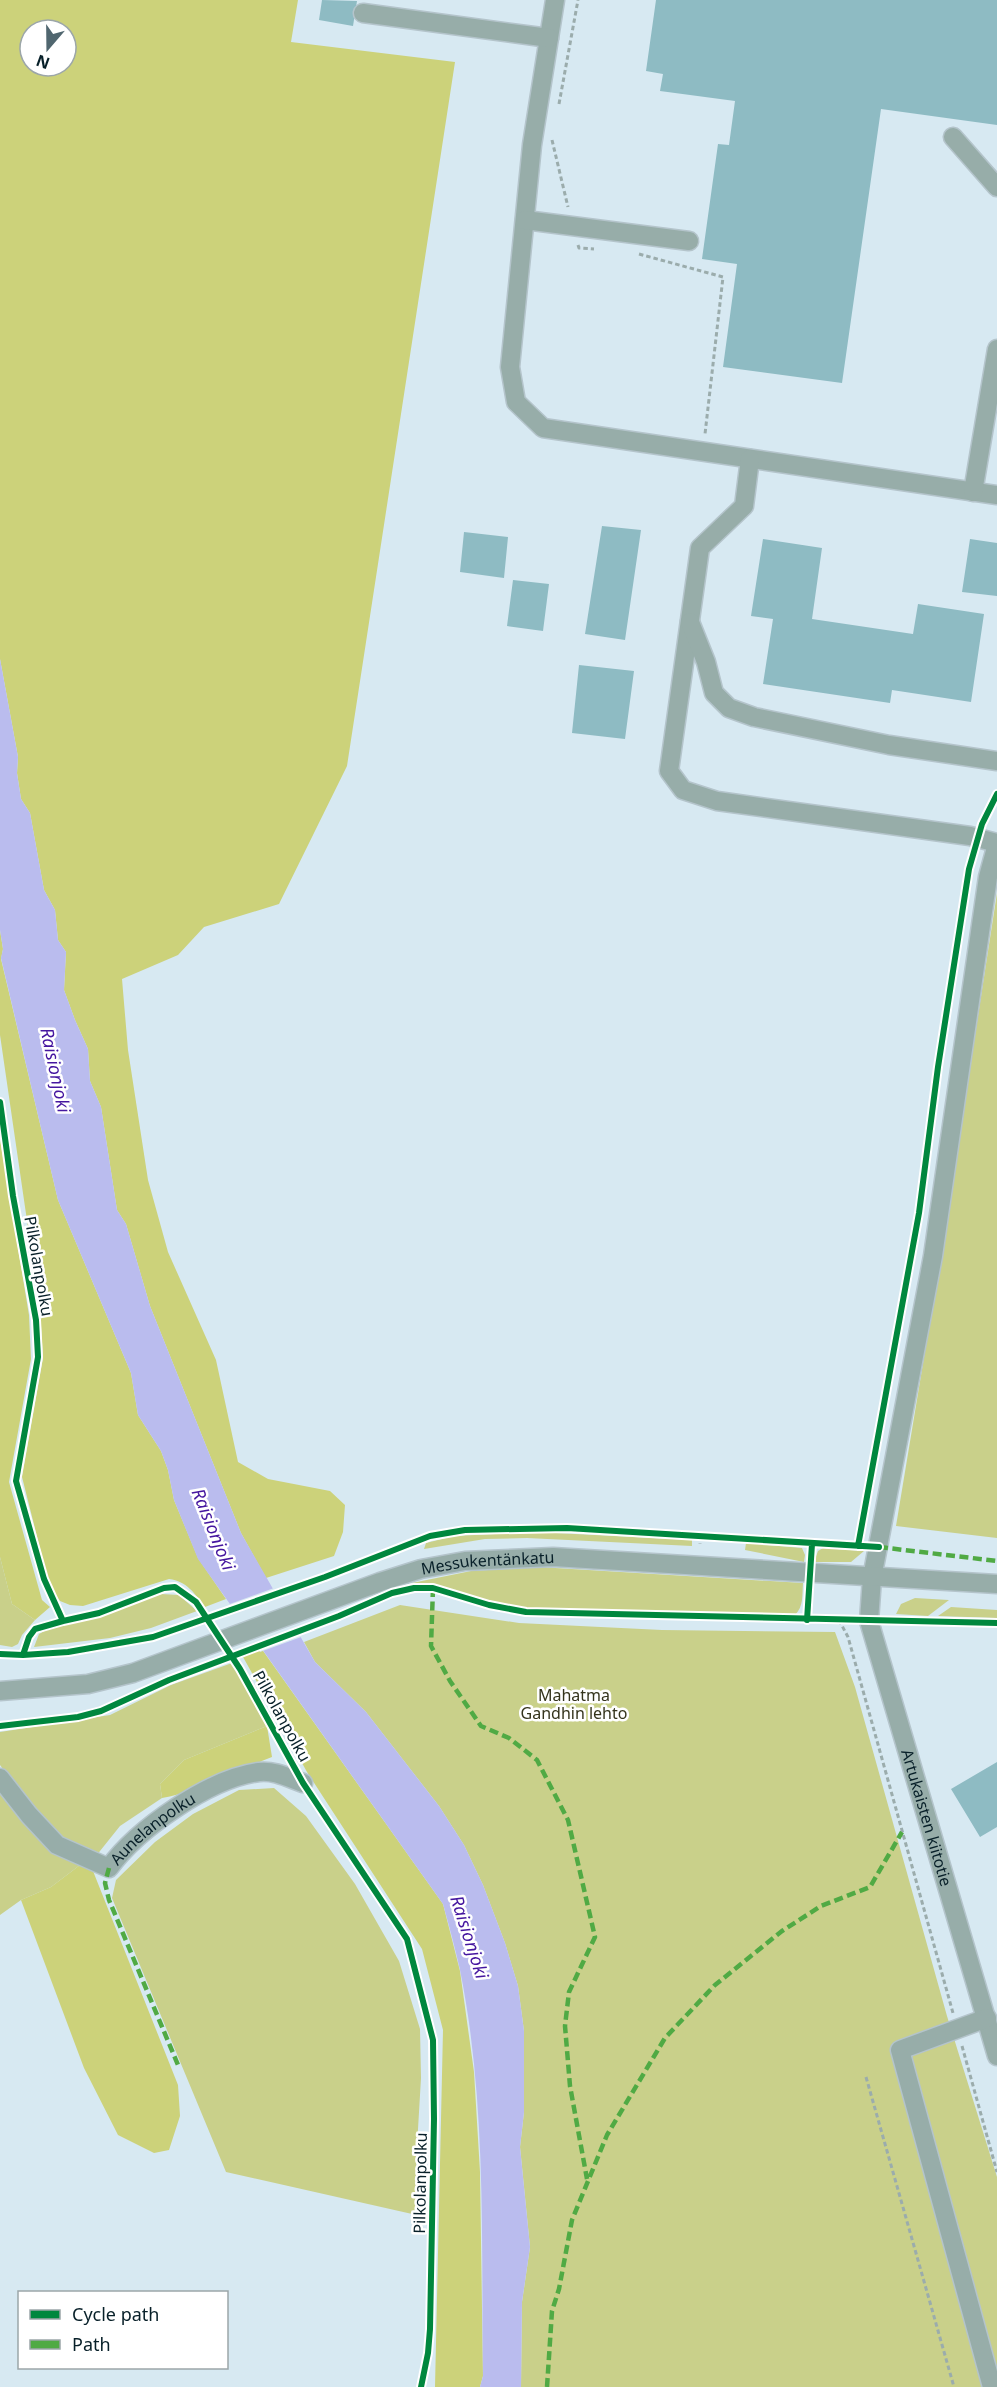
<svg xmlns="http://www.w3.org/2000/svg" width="997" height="2387" viewBox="0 0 997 2387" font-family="'Noto Sans',sans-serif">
  <rect width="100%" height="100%" fill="#d7e9f2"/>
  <path fill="#c9d08a" d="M997 893V1538L896 1526 942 1249Z
    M536 1532 692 1540V1546L527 1538 485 1539 424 1549 426 1543 454 1536Z
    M746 1543 802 1548 805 1555 804 1562 745 1550Z
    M823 1548 864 1551 851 1562H814L818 1551Z
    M0 1557 12 1604 35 1620 22 1635 18 1644 12 1647 0 1645Z
    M539 1567 803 1583C802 1595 804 1606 795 1615L549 1611 522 1608 433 1587H414L412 1583 471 1571Z
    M161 1594 179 1595 197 1611 151 1628 110 1638 34 1647 39 1634 52 1627 95 1618Z
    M915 1598 949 1600 928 1616 896 1614 901 1604Z
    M400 1605 519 1623 662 1630 835 1632 855 1687 947 2016 997 2177V2387H521L522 2302 530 2247 520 2147 524 2112V2031L518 1986 505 1943 483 1885 464 1845 439 1806 366 1712 315 1662 304 1642Z
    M951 1607 997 1610V1618L938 1616Z
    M232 1663 267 1726 184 1760 160 1784 162 1798 120 1826 96 1856 66 1840 39 1817 0 1765V1732L110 1715 171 1685Z
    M0 1781 84 1862 51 1887 21 1900 0 1915Z
    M274 1788 306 1816 355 1884 399 1961 420 2029 421 2078 416 2163 421 2216 226 2172 112 1898 116 1880 155 1842 193 1814 239 1790Z"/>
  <path fill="#ccd27a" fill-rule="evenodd" d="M0 0H298L291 42 455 62 347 766 279 904 204 927 178 955 122 979 128 1050 148 1180 168 1252 216 1360 238 1462 268 1479 330 1491 345 1505 343 1532 334 1556 266 1578 241 1533 150 1306 126 1224 117 1210 101 1107 90 1081 88 1049 75 1020 64 990 66 952 58 940 55 910 44 890 30 813 21 799 17 773 18 757 0 659ZM30 30H66V66H30Z
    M0 930 3 949 1 959 58 1200 131 1373 138 1415 161 1451 168 1470 174 1500 198 1558 226 1599 205 1607C195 1594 187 1581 169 1579L83 1606 70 1605 60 1601 54 1593 48 1580 22 1477 43 1358 40 1310 0 1035Z
    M0 1139 29 1315 31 1359 9 1482 42 1600 50 1607 35 1620 12 1604 0 1557Z
    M261 1648 443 1904 460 1971 474 2072 480 2172 483 2376 480 2387H435L443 2030 422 1949 307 1772 243 1657Z
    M267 1726 272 1757C236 1771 200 1791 162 1798L160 1784 184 1760Z
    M84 1862 93 1871 178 2085 180 2116 169 2150 154 2153 118 2135 84 2068 21 1900 51 1887Z"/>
  <path fill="#babcee" d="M0 659 18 757 17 773 21 799 30 813 44 890 55 910 58 940 66 952 64 990 75 1020 88 1049 90 1081 101 1107 117 1210 126 1224 150 1306 241 1533 315 1662 366 1712 439 1806 464 1845 483 1885 505 1943 518 1986 524 2031V2112L520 2147 530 2247 522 2302 521 2387H480L483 2376C481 2242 487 2103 460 1970 455 1948 449 1926 443 1904L198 1559 174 1500 168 1470 161 1451 138 1415 131 1373 58 1200 1 958 3 949 0 930Z"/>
  <path fill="#d7e9f2" d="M274 1588 304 1636 260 1652 227 1605Z"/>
  <path fill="#8ebbc3" d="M322 0 357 1 353 26 319 20Z
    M656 0H997V125L881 109 842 383 723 367 737 264 702 259 718 144 729 145 735 101 660 91 663 74 646 71Z
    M602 526 641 530 625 640 585 634Z
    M464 532 508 537 504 578 460 572Z
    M763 539 822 548 812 619 913 634 918 604 984 614 971 702 892 690 890 703 763 684 773 619 751 616Z
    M970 539 997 543V596L962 592Z
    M513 580 549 584 543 631 507 626Z
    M579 665 634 671 625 739 572 733Z
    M997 1762V1827L980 1837 951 1789Z"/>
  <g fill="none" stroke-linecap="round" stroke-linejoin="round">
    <g stroke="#b4c4cb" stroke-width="21">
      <g id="minor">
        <path d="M555 0 532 145 510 367 516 402 543 428 997 495"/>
        <path d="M363 13 549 38"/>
        <path d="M953 137 997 187"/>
        <path d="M525 220 689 241"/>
        <path d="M750 459 744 506 700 548 669 771 683 790 717 801 970 836 997 843"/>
        <path d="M973 492 997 349"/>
        <path d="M690 622 706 662 714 693 729 708 754 717 889 745 997 761"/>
        <path id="s1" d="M997 844 988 877 933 1256 872 1578 869 1621 997 2056"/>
        <path id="s2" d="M0 1691 88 1684 133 1673 380 1582 421 1569 465 1561 553 1557 997 1584"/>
        <path id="s3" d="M0 1778 29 1815 57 1845 109 1868C137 1829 210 1778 259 1772 274 1770 289 1778 303 1783"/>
        <path d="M987 2018 900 2050 992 2387"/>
      </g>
    </g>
    <path stroke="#9bacac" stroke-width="3" stroke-dasharray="4.5 3" stroke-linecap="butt" d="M559 104 578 0
      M552 140 568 207
      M578 245 579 248 594 249
      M639 254 723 277 705 434
      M700 1536V1544
      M839 1620 848 1637 953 2013
      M962 2046 997 2172
      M866 2077 954 2387"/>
    <use href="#minor" stroke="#97ada9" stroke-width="18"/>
    <path stroke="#50aa44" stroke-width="4.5" stroke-dasharray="9 4.5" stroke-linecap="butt" d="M879 1547 997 1561
      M433 1588 431 1646 450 1681 481 1726 509 1738 537 1760 568 1820 595 1937 569 1992 565 2026 570 2086 587 2179
      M109 1868 105 1883 109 1900 178 2065
      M547 2387 552 2311 559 2289 572 2220 607 2135 665 2038 715 1985 782 1931 821 1906 870 1887 902 1832"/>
    <g stroke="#fff" stroke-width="10">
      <path id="cycleway" d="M0 1102 13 1196 36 1320 38 1357 16 1481 44 1579 63 1621
        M858 1546 919 1213 938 1067 969 869 982 824 997 794
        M807 1620 812 1544
        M0 1654 23 1655 68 1652 153 1637 325 1577 430 1536 465 1530 567 1528 879 1547
        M23 1655 29 1637 35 1629 63 1621 99 1613 164 1588 175 1587 196 1602 240 1669 303 1783 407 1939 433 2040 434 2119 430 2329 428 2353 421 2387
        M0 1726 78 1717 101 1711 169 1680 339 1616 392 1593 414 1588H433L489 1605 526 1612 997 1623"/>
    </g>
    <use href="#cycleway" stroke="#00873e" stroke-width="6"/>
  </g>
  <g text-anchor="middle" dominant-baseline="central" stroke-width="5" stroke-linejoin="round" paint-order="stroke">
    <g font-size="16" fill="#082029" stroke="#fff">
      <text transform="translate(39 1266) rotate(80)">Pilkolanpolku</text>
      <text stroke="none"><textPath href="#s2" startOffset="508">Messukentänkatu</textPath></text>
      <text transform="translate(282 1716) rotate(61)">Pilkolanpolku</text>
      <text stroke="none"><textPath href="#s1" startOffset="993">Artukaisten kiitotie</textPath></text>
      <text stroke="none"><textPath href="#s3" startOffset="204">Aunelanpolku</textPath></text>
      <text transform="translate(420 2183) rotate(-89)">Pilkolanpolku</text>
    </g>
    <g font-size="16" fill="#35341c" stroke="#fff">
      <text x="574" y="1695">Mahatma<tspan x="574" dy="18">Gandhin lehto</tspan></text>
    </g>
    <g font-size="18" font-style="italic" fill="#45169f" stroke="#fff">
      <text transform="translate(56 1070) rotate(78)">Raisionjoki</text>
      <text transform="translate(214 1529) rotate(68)">Raisionjoki</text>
      <text transform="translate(470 1937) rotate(72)">Raisionjoki</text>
    </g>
  </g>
  <rect x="18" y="2291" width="210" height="78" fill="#ffffff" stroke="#9ca6a9" stroke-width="1.5"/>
  <rect x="30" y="2310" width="30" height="9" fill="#00873e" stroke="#9ca6a9" stroke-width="1.5"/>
  <text x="72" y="2321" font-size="18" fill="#082029">Cycle path</text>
  <rect x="30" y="2340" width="30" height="9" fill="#50aa44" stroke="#9ca6a9" stroke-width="1.5"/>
  <text x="72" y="2351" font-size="18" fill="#082029">Path</text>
  <g transform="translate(48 48) rotate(200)"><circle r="28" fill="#ffffff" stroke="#9ca6a9" stroke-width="1.5"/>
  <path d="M0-4.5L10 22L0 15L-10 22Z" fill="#50666f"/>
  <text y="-9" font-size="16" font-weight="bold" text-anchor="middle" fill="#082029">N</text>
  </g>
</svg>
